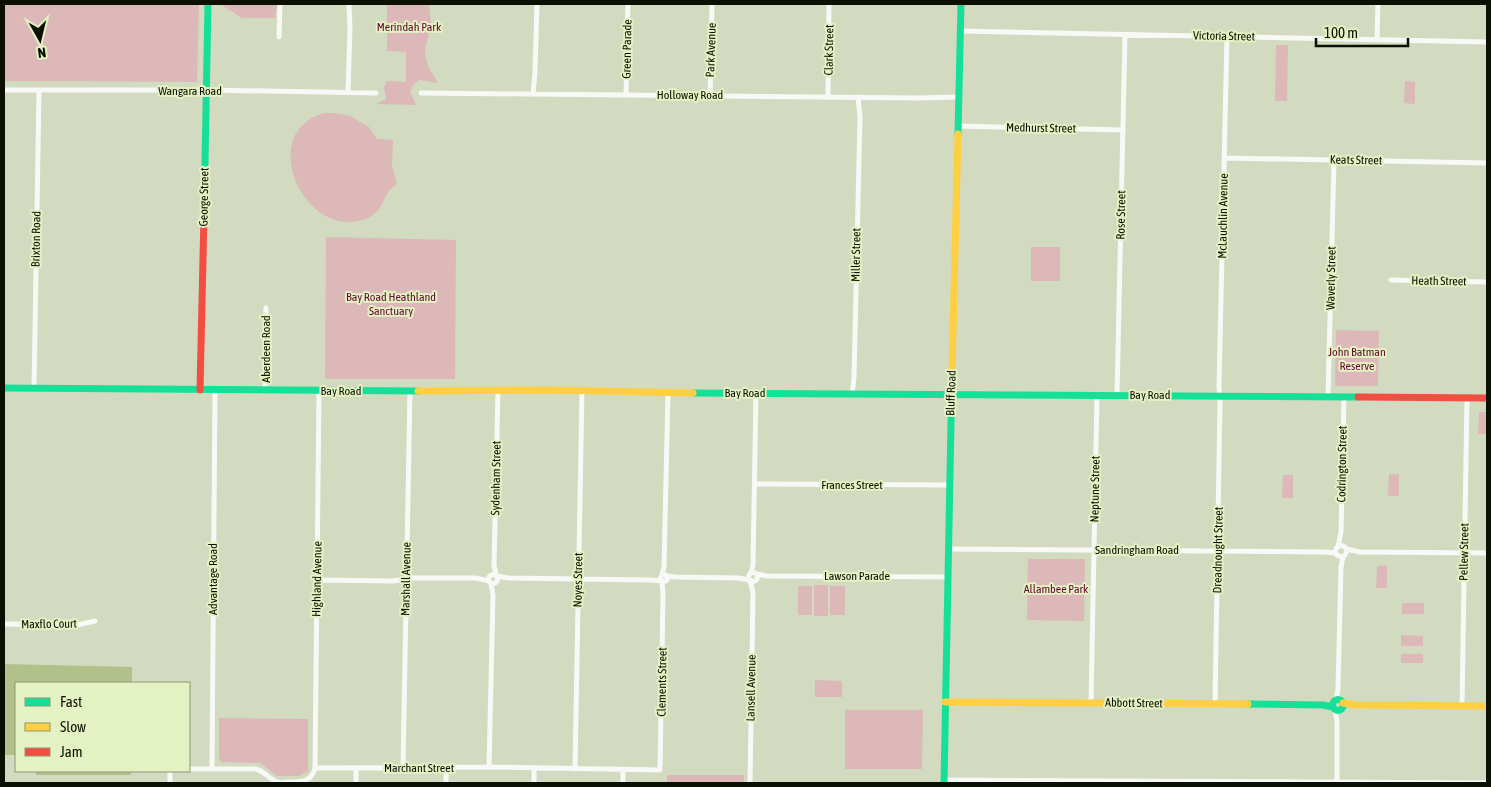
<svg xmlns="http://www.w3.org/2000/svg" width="1491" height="787" viewBox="0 0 1491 787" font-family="'Asap Condensed',sans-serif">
  <rect width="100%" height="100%" fill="#d2dac0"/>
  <path fill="#ddb8b8" d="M4 4H199L197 82 4 81Z
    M220 4H277L275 18H242Z
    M387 4H429L431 24 425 50 426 59 429 68 438 83 419 80 414 84 410 91 416 105 376 104 386 99 384 87 386 81 406 82V52L387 51Z
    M1276 45H1288L1287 101H1275Z
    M1405 81 1415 82V104L1404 103Z
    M325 113H333L348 115 369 127 377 139 393 140 392 166 397 184C380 194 387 209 368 218 305 245 254 131 325 113Z
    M326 237 456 240 455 379H325Z
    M1031 247H1060V281H1031Z
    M1336 330 1379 331 1378 386H1335Z
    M1479 412H1487V434H1478Z
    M1389 474H1399V496H1388Z
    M1283 475H1293V498H1282Z
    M1028 559H1085L1084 621 1027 620Z
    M1377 566H1387V588H1376Z
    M814 585H828V616H814Z
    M798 586H812V615H798Z
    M830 586H845V615H830Z
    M1402 603H1424V614H1402Z
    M1401 635 1423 636V646H1401Z
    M1401 654H1423V663H1401Z
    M815 680 842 681V697H815Z
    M845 710H923L922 769H845Z
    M219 718 308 719V771L299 776H277L260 763 222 762 219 759Z
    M667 775H744V783H667Z"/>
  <path fill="#b2c189" d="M4 664 132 667V683H16V755H4Z
    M36 771H131V775H36Z"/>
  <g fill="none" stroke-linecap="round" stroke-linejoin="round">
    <path stroke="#f8f9f6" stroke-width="5" d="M961 31 1487 42
      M279 37 280 4
      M1377 40 1378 4
      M4 90H206L376 93
      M348 92 350 29 349 4
      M421 93 919 98 959 97
      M533 94 535 72 537 4
      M626 95 628 4
      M710 96 712 4
      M828 96 829 4
      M958 126 1123 130
      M1225 158 1487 163
      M1391 280 1487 282
      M34 389 39 90
      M265 390 266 308
      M852 394 854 378 860 117 858 97
      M1117 395 1125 35
      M1328 396 1334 160
      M755 484 950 485
      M1335.5 551a5.5 5.5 0 1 1 11 0a5.5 5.5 0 1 1-11 0Z
      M1338 547 1341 532 1344 396
      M948 549 1325 552 1336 553
      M1346 549 1360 552 1487 553
      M748.5 577a4.5 4.5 0 1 1 9 0a4.5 4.5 0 1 1-9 0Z
      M751 573 753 565 756 393
      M757 574 767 576 948 577
      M488.5 579a4.5 4.5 0 1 1 9 0a4.5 4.5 0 1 1-9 0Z
      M660.5 578a3.5 3.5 0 1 1 7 0a3.5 3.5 0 1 1-7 0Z
      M496 575 494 565 498 391
      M662 575 664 567 668 393
      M497 576 508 578 651 580 662 581
      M666 576 675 577 738 578 749 580
      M318 580 393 581 412 578H476L489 581
      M4 624 77 625 95 621
      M1336 700 1338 689 1341 567 1343 557
      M1091 703 1097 395
      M1215 704 1220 402 1219 386 1227 36
      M1462 706 1467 398
      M1335 710 1337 721V783
      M489 767 493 595 491 583
      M315 768 319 391
      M403 768 410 391
      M189 769H256C264 771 269 779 277 782 281 783 285 782 289 782 301 782 312 782 315 768L489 767 660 770 663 594 662 582
      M212 769 215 390
      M575 769 582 391
      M944 780 1487 783
      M170 783V771
      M356 783V768
      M446 783V767
      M534 783V768
      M623 783V770
      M750 783 753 592 750 581"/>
    <path stroke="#16e098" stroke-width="7" d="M958 134 961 4
      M204 215 208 4
      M4 388 418 391
      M693 393 1358 397
      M1332.5 705a5.5 5.5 0 1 1 11 0a5.5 5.5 0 1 1-11 0Z
      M1248 704 1323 705 1333 707
      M944 783 952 372"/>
    <path stroke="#ffcf43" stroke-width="7" d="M952 372 958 134
      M418 391 549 390 693 393
      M945 702 1248 704
      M1343 703 1356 705 1487 706"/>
    <path stroke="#f24e42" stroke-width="7" d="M200 390 204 215
      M1358 397 1487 398"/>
  </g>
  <g text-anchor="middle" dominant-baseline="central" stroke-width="4" stroke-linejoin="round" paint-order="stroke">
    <g font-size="12" fill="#610931" stroke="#e4f1c2">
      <text x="409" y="27">Merindah Park</text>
      <text x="391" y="297">Bay Road Heathland<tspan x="391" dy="14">Sanctuary</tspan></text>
      <text x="1357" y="352">John Batman<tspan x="1357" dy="14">Reserve</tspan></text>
      <text x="1056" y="589">Allambee Park</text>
    </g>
    <g font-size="12" fill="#0c1002" stroke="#e4f1c2">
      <text transform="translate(1224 36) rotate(1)">Victoria Street</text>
      <text transform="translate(627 49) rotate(-89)">Green Parade</text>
      <text transform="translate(711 50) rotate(-88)">Park Avenue</text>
      <text transform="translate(829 50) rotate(-89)">Clark Street</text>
      <text x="190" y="91">Wangara Road</text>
      <text x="690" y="95">Holloway Road</text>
      <text transform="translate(1041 128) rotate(1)">Medhurst Street</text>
      <text transform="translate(1356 160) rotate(1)">Keats Street</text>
      <text transform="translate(204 197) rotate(-89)">George Street</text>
      <text transform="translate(1121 215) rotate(-89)">Rose Street</text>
      <text transform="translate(1223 216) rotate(-89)">McLauchlin Avenue</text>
      <text transform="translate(36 239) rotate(-89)">Brixton Road</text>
      <text transform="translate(856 255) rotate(-89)">Miller Street</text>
      <text transform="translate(1331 278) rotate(-89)">Waverly Street</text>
      <text transform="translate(1439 281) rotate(1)">Heath Street</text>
      <text transform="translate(266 349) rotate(-90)">Aberdeen Road</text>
      <text x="341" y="391">Bay Road</text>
      <text x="745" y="393">Bay Road</text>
      <text transform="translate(951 393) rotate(-88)">Bluff Road</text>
      <text x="1150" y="395">Bay Road</text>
      <text transform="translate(1342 464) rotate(-89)">Codrington Street</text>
      <text transform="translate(496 478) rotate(-89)">Sydenham Street</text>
      <text x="852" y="485">Frances Street</text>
      <text transform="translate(1095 489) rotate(-89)">Neptune Street</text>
      <text x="1137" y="550">Sandringham Road</text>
      <text transform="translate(1218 550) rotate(-89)">Dreadnought Street</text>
      <text transform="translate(1464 552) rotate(-89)">Pellew Street</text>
      <text x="857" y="576">Lawson Parade</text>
      <text transform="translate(213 579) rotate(-90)">Advantage Road</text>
      <text transform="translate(317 579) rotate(-89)">Highland Avenue</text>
      <text transform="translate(406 579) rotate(-89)">Marshall Avenue</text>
      <text transform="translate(578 580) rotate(-89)">Noyes Street</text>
      <text transform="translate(49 624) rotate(-1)">Maxflo Court</text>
      <text transform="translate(662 682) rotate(-89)">Clements Street</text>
      <text transform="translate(751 688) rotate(-89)">Lansell Avenue</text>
      <text transform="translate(1134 703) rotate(1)">Abbott Street</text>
      <text x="419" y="768">Marchant Street</text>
    </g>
  </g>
  <rect width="1491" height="787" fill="none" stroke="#0c1002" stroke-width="10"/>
  <rect x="15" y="682" width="175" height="90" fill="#e4f1c2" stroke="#8e9775"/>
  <rect x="25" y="698" width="25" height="8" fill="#16e098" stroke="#8e9775"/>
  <text x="60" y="707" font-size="15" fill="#0c1002">Fast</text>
  <rect x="25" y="723" width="25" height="8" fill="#ffcf43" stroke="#8e9775"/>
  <text x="60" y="732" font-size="15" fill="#0c1002">Slow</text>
  <rect x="25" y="748" width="25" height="8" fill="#f24e42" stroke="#8e9775"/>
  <text x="60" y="757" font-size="15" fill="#0c1002">Jam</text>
  <g transform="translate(40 40) rotate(172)" stroke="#e4f1c2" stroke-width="4" paint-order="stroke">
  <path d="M0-4L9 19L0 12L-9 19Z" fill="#0c1002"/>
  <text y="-8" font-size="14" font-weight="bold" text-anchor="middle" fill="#0c1002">N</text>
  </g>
  <path d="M1316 38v8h92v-8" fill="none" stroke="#0c1002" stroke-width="2.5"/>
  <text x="1324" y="38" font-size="15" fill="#0c1002" stroke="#e4f1c2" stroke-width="4" paint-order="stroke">100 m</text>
</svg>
